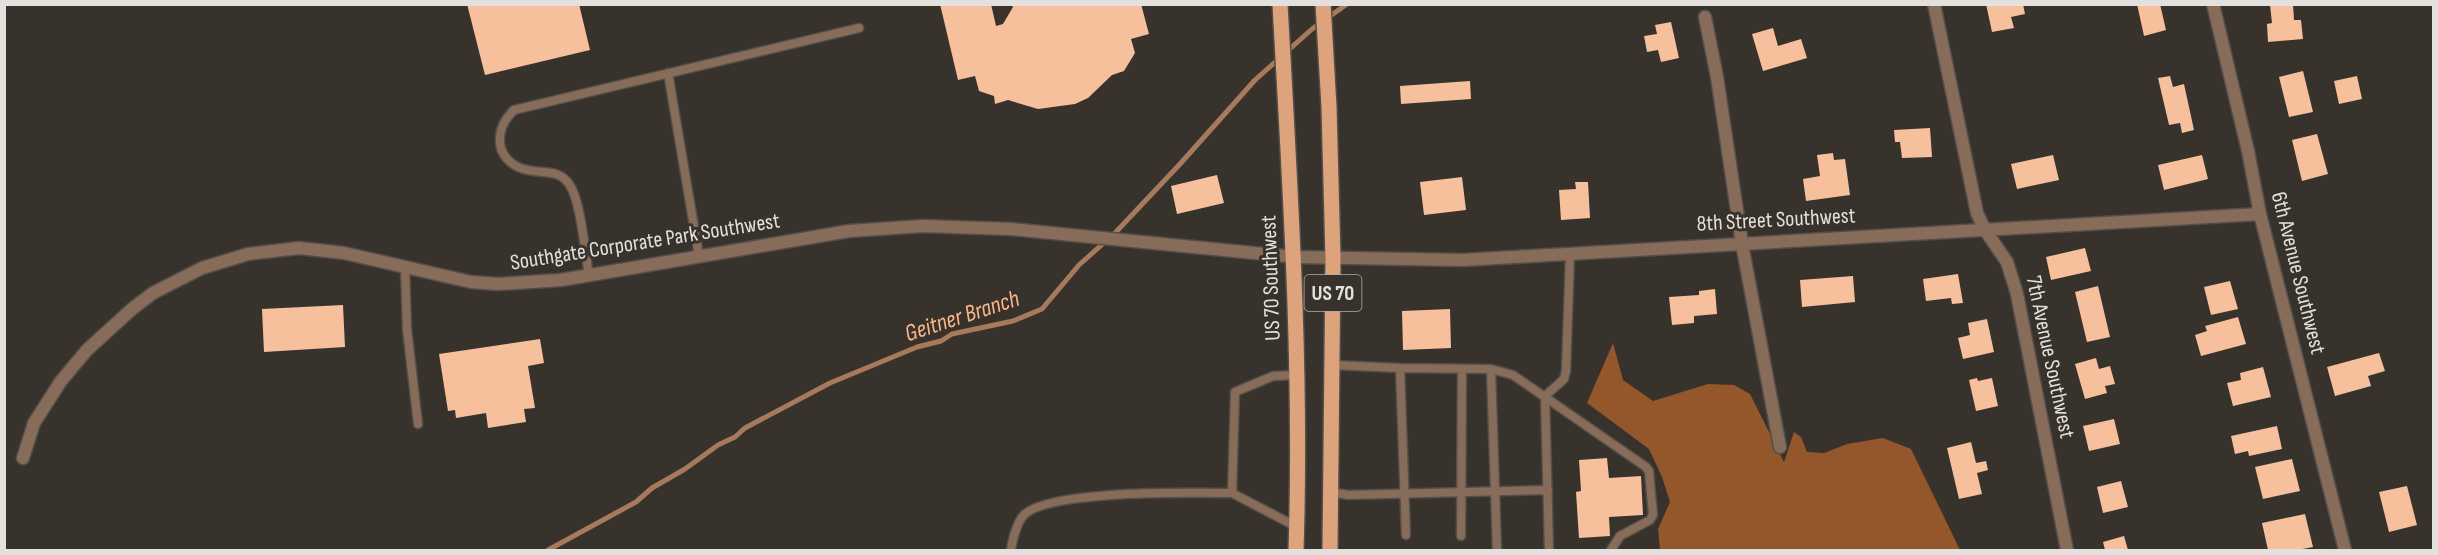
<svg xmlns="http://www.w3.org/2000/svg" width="2438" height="555" viewBox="0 0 2438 555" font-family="'Sofia Sans Condensed',sans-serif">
  <rect width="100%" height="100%" fill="#38322d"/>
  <path fill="#94572b" d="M1613 343 1623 380 1653 401 1708 384 1734 385 1750 394 1784 462 1794 432 1801 437 1807 452 1824 453 1847 444 1883 438 1911 449 1960 550H1660L1658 529 1670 502 1662 477 1649 449 1587 403Z"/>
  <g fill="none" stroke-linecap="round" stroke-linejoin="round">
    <path stroke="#a67a5a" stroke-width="5" d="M548 550 636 502 652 488 685 469 718 445 735 437 745 428 830 383 917 347 941 341 952 334 1013 321 1042 309 1079 265 1115 233 1180 164 1255 80 1312 29 1347 4"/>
  </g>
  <path fill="#f7c09c" d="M467 4H579L590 50 485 75Z
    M940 4H991L996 26 1003 24 1013 7 1011 4H1141L1149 34 1131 39 1135 53 1124 71 1112 75 1088 98 1075 104 1038 109 1008 100 995 104 994 96 979 91 975 76 958 80Z
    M1986 4H2023L2025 14 2011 17 2014 28 1992 32Z
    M2137 4H2160L2166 30 2144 36Z
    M2270 5H2293L2294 20H2301L2303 39 2268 42 2267 24 2272 23Z
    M1671 22 1679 58 1661 62 1658 50 1647 52 1644 36 1657 34 1655 25Z
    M1773 28 1778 46 1801 39 1807 58 1763 71 1752 34Z
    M2303 71 2313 112 2289 117 2279 77Z
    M2170 76 2173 87 2184 84 2194 130 2182 133 2180 123 2169 125 2158 78Z
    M2357 76 2362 99 2339 104 2334 81Z
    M1470 81 1471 99 1401 104 1400 86Z
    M1930 128 1932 157 1902 158 1900 142H1895L1894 130Z
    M2317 134 2328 174 2302 181 2292 140Z
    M1833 153 1834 160 1845 159 1850 195 1806 201 1803 179 1820 176 1817 155Z
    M2053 155 2059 180 2017 189 2011 164Z
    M2202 155 2208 179 2164 190 2158 165Z
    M1217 175 1224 203 1177 214 1171 186Z
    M1462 177 1466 210 1424 215 1420 182Z
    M1575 182H1588L1590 218 1561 220 1559 190 1576 189Z
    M2085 248 2091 271 2051 280 2046 257Z
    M1958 274 1963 303 1952 304 1951 298 1926 301 1923 279Z
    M1853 276 1855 302 1802 307 1800 280Z
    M2230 281 2238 309 2211 315 2204 287Z
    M2098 286 2110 337 2087 342 2075 292Z
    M1715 289 1717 314 1694 316V323L1672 325 1669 297 1699 295V291Z
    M343 305 345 347 264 352 262 309Z
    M1450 309 1451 348 1403 350 1402 311Z
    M2238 317 2246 344 2201 356 2195 335 2207 331 2205 326Z
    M1987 319 1994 352 1963 359 1958 338 1970 335 1968 323Z
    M540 339 544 363 528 366 535 408 524 409 526 422 488 428 486 413 456 418 455 410 448 411 439 354Z
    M2379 353 2385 371 2368 376 2371 386 2335 396 2327 367Z
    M2096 358 2099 369 2110 366 2115 384 2105 386 2107 393 2085 399 2075 364Z
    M2263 367 2271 397 2233 406 2227 383 2241 380 2240 373Z
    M1977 378 1978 381 1992 378 1998 406 1976 411 1969 380Z
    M2114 419 2120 444 2089 451 2083 426Z
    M2277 426 2282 449 2249 456 2248 451 2235 454 2231 436Z
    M1971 442 1976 463 1986 461 1988 470 1977 473 1982 494 1959 499 1947 448Z
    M1607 458 1609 478 1641 476 1643 515 1609 517 1610 536 1579 538 1576 492 1581 491 1579 460Z
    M2292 459 2300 491 2263 499 2255 467Z
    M2121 481 2128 507 2103 513 2097 487Z
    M2407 486 2417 525 2389 532 2379 492Z
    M2305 514 2313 547 2297 550H2268L2262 523Z
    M2124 536 2128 550H2105L2103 542Z"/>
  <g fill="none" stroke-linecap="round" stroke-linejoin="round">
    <g stroke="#544e49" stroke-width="11">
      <path id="service" d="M668 73 699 256
        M405 267 407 329 418 424
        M589 275C585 254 581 200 569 184 557 166 536 176 518 167 493 154 496 127 514 110L859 28
        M1333 365 1400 368
        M1491 369 1497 550
        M1330 492 1348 495 1548 490
        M1297 527 1232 493 1235 392 1273 376 1297 375
        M1406 535 1400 368 1491 369 1513 375 1646 467 1649 471 1653 515 1650 520 1620 536 1611 550
        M1461 536 1462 369
        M1011 550C1012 541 1017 523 1023 516 1046 489 1193 493 1232 493
        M1549 550 1545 396 1564 379 1566 371 1570 255"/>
    </g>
    <g stroke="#544e49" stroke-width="15">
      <path id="minor" d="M2213 4 2248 151 2260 214 2345 550
        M1705 17 1717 77 1742 244 1780 447
        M23 458 34 423 61 381 87 350 132 309 153 293 202 268 248 254 299 248 344 253 471 282 498 284 561 280 849 231 923 226 1011 229 1295 257 1463 260 2260 214"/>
    </g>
    <g stroke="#544e49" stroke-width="15">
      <path id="tertiary" d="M1934 4 1977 213 1985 230 2007 262 2017 294 2067 550"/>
    </g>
    <g stroke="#544e49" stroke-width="18">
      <path id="primary" d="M1280 4C1290 186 1302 368 1296 550
        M1323 4 1329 107 1333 258 1330 550"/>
    </g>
    <use href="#service" stroke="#886c5a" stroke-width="8"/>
    <use href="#minor" stroke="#886c5a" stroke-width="12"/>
    <use href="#tertiary" stroke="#886c5a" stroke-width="12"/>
    <use href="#primary" stroke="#dca37d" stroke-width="15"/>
  </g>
  <g text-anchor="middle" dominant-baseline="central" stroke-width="6" stroke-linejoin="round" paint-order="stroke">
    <rect fill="#38322d" stroke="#b0aca8" stroke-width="1.5" x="1304.5" y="275" width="57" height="36" rx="4.5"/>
    <g font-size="21" font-weight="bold" fill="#e4e0dd">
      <text x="1333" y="293">US 70</text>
    </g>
    <g font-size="22" fill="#e4e0dd" stroke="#38322d">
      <text transform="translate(1776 220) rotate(-3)">8th Street Southwest</text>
      <text transform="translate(645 242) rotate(-9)">Southgate Corporate Park Southwest</text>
      <text transform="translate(2298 273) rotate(76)">6th Avenue Southwest</text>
      <text transform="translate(1271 278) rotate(-92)">US 70 Southwest</text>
      <text transform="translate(2050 357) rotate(78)">7th Avenue Southwest</text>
    </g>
    <g font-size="24" font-style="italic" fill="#fdb686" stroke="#38322d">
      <text transform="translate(962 316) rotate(-18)">Geitner Branch</text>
    </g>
  </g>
  <rect width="2438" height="555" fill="none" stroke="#e4e0dd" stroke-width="12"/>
</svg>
